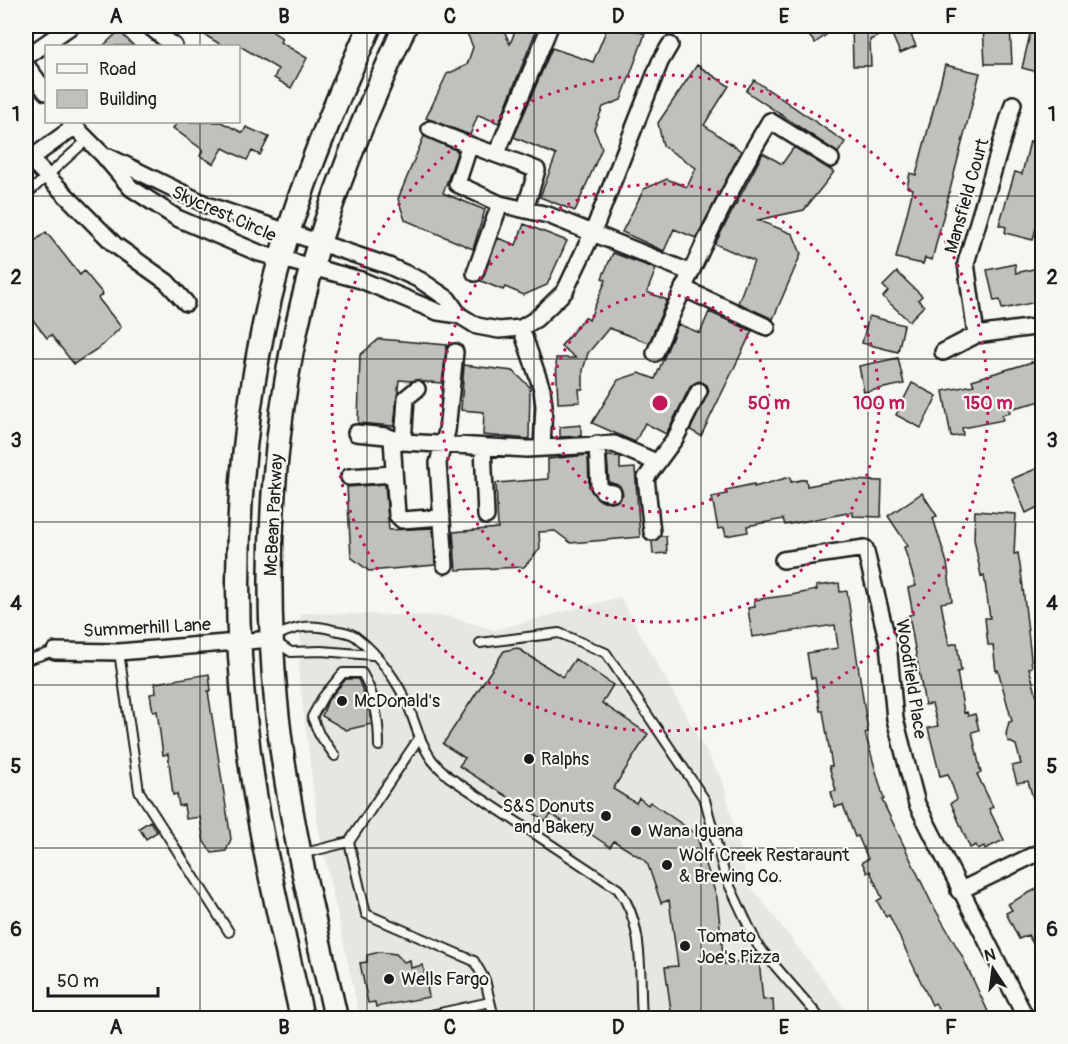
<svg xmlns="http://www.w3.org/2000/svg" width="1068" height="1044" viewBox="0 0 1068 1044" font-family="Pangolin,sans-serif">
  <rect width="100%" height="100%" fill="#f6f6f2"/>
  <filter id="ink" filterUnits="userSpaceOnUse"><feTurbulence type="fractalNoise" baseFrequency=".0167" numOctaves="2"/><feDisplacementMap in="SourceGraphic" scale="12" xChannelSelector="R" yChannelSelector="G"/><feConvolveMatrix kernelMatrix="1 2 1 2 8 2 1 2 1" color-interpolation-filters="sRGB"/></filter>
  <g filter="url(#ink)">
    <path fill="#e6e6e2" d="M620 597 723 782 747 881 852 1018H360L318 826 299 676 301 613 447 616 494 630Z"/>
    <path fill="#c0c0bd" stroke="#1c1c1c" stroke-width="1.5" d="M190 26H277L273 32 282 38 280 42 307 58 291 88 274 78 278 69 240 46H223Z
      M464 26H502L510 44 517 26H538L499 123 478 115 470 135 426 118 447 74 467 65 473 47Z
      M608 26H624L645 34 621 100 603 107 594 129 602 148 575 211 540 197 556 155 514 137 552 48 593 62Z
      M801 26H838L815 43Z
      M852 26H907L916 46 900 53 890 30 870 40 871 66H853Z
      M983 26H1010L1012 64H985Z
      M1032 26H1042V73L1022 68Z
      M119 31 134 46H103Z
      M697 65 729 86 704 125 741 151 696 238 674 229 664 251 622 232 644 189 667 179 687 187 696 168 663 146 658 123Z
      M945 65 980 73 932 260 925 258 923 264 896 258 913 189 907 187 910 173 916 175Z
      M754 80 845 142 838 153 746 91Z
      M178 122H221L243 133 246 127 269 137 260 155 252 151 247 160 223 148 214 164 200 156 203 150 173 128Z
      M424 136 458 151 443 193 485 210 473 249 405 220 398 199Z
      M1030 141 1042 144V203L1033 240 1005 233 1006 227 999 225 1015 172 1022 174Z
      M794 147 834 172 804 210 758 220 793 234 801 254 773 319 738 303 754 261 715 244 763 153 782 164Z
      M524 224 567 241 547 285 524 295 505 287 503 290 481 281 498 238 516 245Z
      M46 232 80 275 84 271 103 294 98 298 121 327 103 345 74 364 51 335 47 338 29 315 33 312 26 302V248Z
      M613 253 656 269 647 292 667 300 649 343 609 328 588 353 583 370V389H579L580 402 558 403 556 358H576L561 346 585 317 589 320 606 280 602 278Z
      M1015 264 1016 273 1042 267V301L1002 309 1000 300 994 301 987 270Z
      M897 272 922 296 918 300 924 306 909 321 883 297 888 291 883 286Z
      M709 312 752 331 701 436 690 430 709 391 707 385 699 381 690 387 666 434 645 423 635 442 592 423 618 380 639 373 655 379 678 324 700 333Z
      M869 316 904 325 898 352 862 343Z
      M379 339 447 345 442 383 399 380 394 426 358 423 360 355Z
      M898 358 904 384 864 392 859 366Z
      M1042 359V401L1009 409 1010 413 1002 415 1003 420 962 428 963 435 951 437 943 391 974 385 972 380Z
      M464 365 513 371 530 387 529 439 483 435 484 412 461 410Z
      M912 383 937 396 921 428 896 415Z
      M581 425V436L560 437V427Z
      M588 455 589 487 601 501 616 502 623 494 620 486 609 482 607 456 620 457V469L635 468 640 537 571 543 555 531 539 532 540 549 524 567 456 570 453 532 498 528 496 483 548 479V459Z
      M1038 468 1042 479V505L1026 513 1012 479Z
      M790 477 791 482 806 479 807 486 840 480 882 481 881 517 853 516V512L785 525 783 519 747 526 748 532 726 536 724 528 718 529 712 497 727 494 726 490 754 484V487Z
      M385 484 389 530 433 528 435 565 369 571 351 557 347 487Z
      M922 493 937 516 933 518 947 563 952 601 941 603 949 645 957 643 961 671 957 672 964 713 967 712 968 716 975 714 979 730 972 732 981 773 977 774 993 807 989 809 1004 840 985 849 984 846 978 849 976 845 970 848 951 803 957 799 948 774 940 776 928 728 938 726 932 704 925 705 909 615 913 614 908 588 916 586 904 547 908 546 888 516Z
      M975 511 1016 514 1014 554 1018 553 1022 579 1032 667 1029 668 1042 714V739L1038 740 1042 755V819H1039L1028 781 1017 783 1012 766 1021 764 1016 745 1008 741 1006 734 1009 722 1012 721 998 670 996 671 993 645H988L985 618H990L984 575 981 576 974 539Z
      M661 536H666L667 553 653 554 652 542Z
      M839 583 840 592 847 591 868 732 865 733 884 799 882 800 931 902 962 956 991 1018H943L935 1003 932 1005 889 915 886 917 877 901 882 898 870 871 867 873 862 862 868 859 858 836 855 837 843 805 835 807 831 792 836 791 829 766H832L823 711H820L815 678H811L807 653 838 648 835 625 752 637 748 608 755 607 754 600 791 595 817 590 816 586Z
      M517 648 563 677 575 659 586 666 613 685 602 703 648 734 613 789 636 803 639 798 648 805 650 802 696 834 717 898 724 964 759 960 763 1000 773 999 774 1018H672L665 967 678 966 669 900 661 903 648 865 643 859 614 841 610 847 586 831 583 835 551 814 546 821 459 766 465 758 443 744 504 651Z
      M209 674 211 691H208L231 839 226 851 212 853 204 842 200 817 186 819 184 805 179 806 177 794 173 795 168 754 163 755 157 711 153 712 150 694 156 693 155 683Z
      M346 679H358L367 701 372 724 346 730 322 716 328 700Z
      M150 821 157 832 146 839 139 828Z
      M1042 886V959L1028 935 1019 939 1006 913 1012 910 1008 904Z
      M380 952 396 954 404 962 410 960 411 968 423 965 429 997 376 1007 375 1002 368 1003 360 963 367 962V955Z"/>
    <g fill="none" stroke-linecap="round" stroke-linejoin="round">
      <g stroke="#1c1c1c" stroke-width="12">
        <path id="lane" d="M26 195 88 139
          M480 643 559 633 606 653 705 800 725 876 758 946 820 1018
          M119 652 139 791 229 932
          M373 655 321 651 291 652 271 639C292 627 309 623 333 630 340 631 349 632 355 636 379 654 399 683 410 710 416 727 420 742 430 757 435 765 443 771 449 777L618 889C645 924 639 975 642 1018
          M26 660 55 651
          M419 738 349 842 366 914 474 961 485 980 494 1018
          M335 756 319 734 312 717 323 697 343 673H362C375 695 379 721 379 746
          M301 854 349 842
          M417 1018 490 1002"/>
      </g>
      <g stroke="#1c1c1c" stroke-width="20">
        <path id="street" d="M149 26 174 46
          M26 57 71 26
          M26 65 46 92
          M70 122 103 155 131 188 177 218 259 253 361 280 438 312 459 315 477 326 499 330 521 328 536 319 565 291 593 232 660 62 670 45
          M430 129C465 145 501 155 537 170L525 209
          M469 147 457 184 500 204 548 215 689 272
          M497 153 550 26
          M109 157 207 205 389 266 420 280 448 299 459 315
          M30 159 115 245 167 282 186 303
          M26 162 74 127
          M475 273 500 204
          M683 288 767 327
          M521 328 542 389 544 406 542 447
          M976 335 966 263 1013 104
          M943 352 976 335 1042 326
          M655 353C689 273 725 195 770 121L831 159
          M356 433 386 436 403 442 527 449 614 444 656 462
          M392 439 397 515 402 520 442 517
          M403 442 406 398 417 389
          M597 444 599 486 603 491 613 493
          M483 447 486 516
          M349 477 394 474
          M652 532 646 478 676 437 699 391
          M783 560 865 548 888 643 895 719 917 804 1026 1018
          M445 565 438 463 447 431 455 352
          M55 651 119 652 271 639
          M959 891 1042 851"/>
      </g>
      <g stroke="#1c1c1c" stroke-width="27">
        <path id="secondary" d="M302 1018C281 922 256 825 246 727 228 567 240 384 289 230 311 160 340 93 370 26
          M336 1018C313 914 286 808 276 701 262 552 274 383 320 240 343 166 374 96 405 26"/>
      </g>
      <use href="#lane" stroke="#f6f6f2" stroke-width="8"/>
      <use href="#street" stroke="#f6f6f2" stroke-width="15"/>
      <use href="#secondary" stroke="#f6f6f2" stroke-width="22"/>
    </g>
  </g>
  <path fill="none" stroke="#1c1c1c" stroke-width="1.5" stroke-opacity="0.55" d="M200 26V46M367 26V1018M534 26V1018M701 26V1018M868 26V1018M200 122V1018M26 196H1042M26 359H1042M26 522H1042M26 685H1042M26 848H1042"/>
  <g fill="none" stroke="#c2185b" stroke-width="3" stroke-dasharray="3 6">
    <circle cx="660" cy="403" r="109"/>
    <circle cx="660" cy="403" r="219"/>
    <circle cx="660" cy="403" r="328"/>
  </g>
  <g fill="#1c1c1c" stroke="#f6f6f2" stroke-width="2">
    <circle cx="342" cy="701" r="6"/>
    <circle cx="529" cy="759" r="6"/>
    <circle cx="606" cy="816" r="6"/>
    <circle cx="636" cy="831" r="6"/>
    <circle cx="667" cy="865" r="6"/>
    <circle cx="685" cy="946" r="6"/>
    <circle cx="389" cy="979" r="6"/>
  </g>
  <g text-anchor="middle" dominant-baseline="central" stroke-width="4.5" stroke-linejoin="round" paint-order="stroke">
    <g font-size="18" fill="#1c1c1c" stroke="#f6f6f2">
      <text transform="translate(967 196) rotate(-74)">Mansfield Court</text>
      <text transform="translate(224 214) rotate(24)">Skycrest Circle</text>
      <text transform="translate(274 515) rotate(-87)">McBean Parkway</text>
      <text transform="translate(147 628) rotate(-3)">Summerhill Lane</text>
      <text transform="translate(911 679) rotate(81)">Woodfield Place</text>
    </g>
    <g font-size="18" fill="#1c1c1c" stroke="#f6f6f2" text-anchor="start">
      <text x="354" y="701">McDonald's</text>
      <text x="541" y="759">Ralphs</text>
      <text x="594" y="806" text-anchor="end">S&amp;S Donuts<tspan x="594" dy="21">and Bakery</tspan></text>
      <text x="648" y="831">Wana Iguana</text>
      <text x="679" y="855">Wolf Creek Restaraunt<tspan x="679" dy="21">&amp; Brewing Co.</tspan></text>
      <text x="697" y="936">Tomato<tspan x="697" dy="21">Joe's Pizza</tspan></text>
      <text x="401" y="979">Wells Fargo</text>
    </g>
  </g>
  <circle cx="660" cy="403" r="9" fill="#c2185b" stroke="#f6f6f2" stroke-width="3"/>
  <g font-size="18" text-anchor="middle" font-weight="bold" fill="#c2185b" stroke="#f6f6f2" stroke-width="4.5" stroke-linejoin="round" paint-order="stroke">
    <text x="769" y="409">50 m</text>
    <text x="879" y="409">100 m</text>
    <text x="988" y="409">150 m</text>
  </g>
  <rect width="1068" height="1044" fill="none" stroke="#f6f6f2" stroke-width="66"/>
  <rect x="45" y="45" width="195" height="78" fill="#f6f6f2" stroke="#9f9f9c" stroke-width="1.5"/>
  <rect x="57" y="64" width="30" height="9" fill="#f6f6f2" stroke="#9f9f9c" stroke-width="1.5"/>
  <text x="99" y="75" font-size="18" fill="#1c1c1c">Road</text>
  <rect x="57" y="90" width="30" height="18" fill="#c0c0bd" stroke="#9f9f9c" stroke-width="1.5"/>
  <text x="99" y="105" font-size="18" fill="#1c1c1c">Building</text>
  <g transform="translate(993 969) rotate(347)" stroke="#f6f6f2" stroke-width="4.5" paint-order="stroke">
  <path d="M0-4.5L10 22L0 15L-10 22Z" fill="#1c1c1c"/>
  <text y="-9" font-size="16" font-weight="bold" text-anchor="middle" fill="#1c1c1c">N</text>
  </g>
  <path d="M48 987v9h110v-9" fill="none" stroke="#1c1c1c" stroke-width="3"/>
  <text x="57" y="987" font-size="18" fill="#1c1c1c" stroke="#f6f6f2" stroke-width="4.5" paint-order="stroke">50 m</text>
  <rect x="33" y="33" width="1002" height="978" fill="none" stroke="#1c1c1c" stroke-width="2"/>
  <g font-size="20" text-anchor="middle" font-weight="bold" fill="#1c1c1c">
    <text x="116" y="23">A</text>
    <text x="284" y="23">B</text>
    <text x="450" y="23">C</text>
    <text x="618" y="23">D</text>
    <text x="784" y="23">E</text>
    <text x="951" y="23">F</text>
    <text x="16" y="121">1</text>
    <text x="1052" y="121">1</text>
    <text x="16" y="284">2</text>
    <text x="1052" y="284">2</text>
    <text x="16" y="447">3</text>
    <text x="1052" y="447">3</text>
    <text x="16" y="610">4</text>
    <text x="1052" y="610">4</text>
    <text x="16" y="773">5</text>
    <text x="1052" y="773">5</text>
    <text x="16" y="936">6</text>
    <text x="1052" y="936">6</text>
    <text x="116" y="1034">A</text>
    <text x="284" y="1034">B</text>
    <text x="450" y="1034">C</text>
    <text x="618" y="1034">D</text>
    <text x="784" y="1034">E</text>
    <text x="951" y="1034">F</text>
  </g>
</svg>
